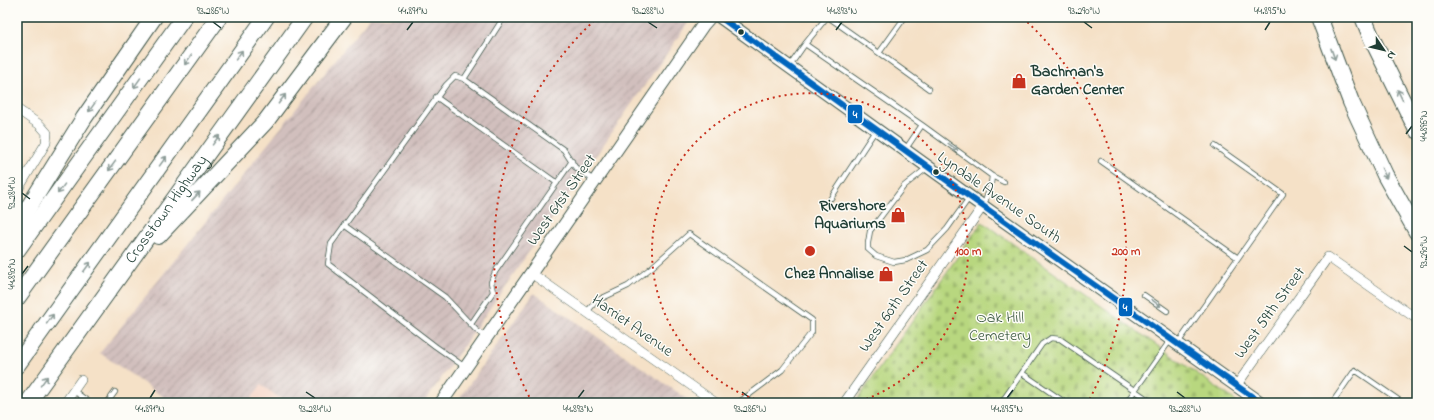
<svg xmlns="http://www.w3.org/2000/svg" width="1434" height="420" viewBox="0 0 1434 420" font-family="'Indie Flower',sans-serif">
  <defs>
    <pattern id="industrial-furrows" width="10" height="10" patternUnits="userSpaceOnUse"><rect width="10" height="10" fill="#d1bfbd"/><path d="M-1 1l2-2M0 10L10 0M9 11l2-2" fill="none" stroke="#a99c9a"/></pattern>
    <pattern id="cemetery-stones" width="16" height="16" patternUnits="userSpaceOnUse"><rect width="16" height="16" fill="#b8d77f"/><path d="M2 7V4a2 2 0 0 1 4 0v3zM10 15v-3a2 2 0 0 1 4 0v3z" fill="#9eb96e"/></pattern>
  </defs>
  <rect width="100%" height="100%" fill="#fdfcf7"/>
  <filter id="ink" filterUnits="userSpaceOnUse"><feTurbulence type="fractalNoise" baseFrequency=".025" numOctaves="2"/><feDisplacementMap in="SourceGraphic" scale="8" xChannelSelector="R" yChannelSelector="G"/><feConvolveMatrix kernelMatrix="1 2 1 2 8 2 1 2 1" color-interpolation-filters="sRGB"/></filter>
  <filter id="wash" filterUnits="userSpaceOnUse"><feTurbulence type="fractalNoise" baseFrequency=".012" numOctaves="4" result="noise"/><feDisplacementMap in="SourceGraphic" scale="16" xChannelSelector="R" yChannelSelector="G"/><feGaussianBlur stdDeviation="0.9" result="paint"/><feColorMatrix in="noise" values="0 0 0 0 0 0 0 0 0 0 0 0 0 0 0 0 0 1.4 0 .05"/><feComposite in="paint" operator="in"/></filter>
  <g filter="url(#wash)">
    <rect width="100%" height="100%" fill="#f5e1c7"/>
    <path fill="#f5d2c3" d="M261 385 287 403H248Z"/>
    <path fill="url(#industrial-furrows)" d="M370 17H688L690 20 424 403H287L261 385 248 403H172L100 353Z
      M534 293 693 403H456Z"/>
    <path fill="url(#cemetery-stones)" stroke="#6c8a5a" d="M982 222 1239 403H855Z"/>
  </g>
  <g filter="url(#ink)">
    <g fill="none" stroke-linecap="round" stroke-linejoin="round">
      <g stroke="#3f564a" stroke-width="6">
        <path id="lane" d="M828 17 879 53
          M905 17 879 53 929 89
          M805 44 922 125 992 176 1004 182
          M789 67 805 44 827 17
          M464 79 504 17
          M436 97 557 183
          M905 150 922 125
          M1101 161 1238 258
          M928 167 904 186 870 231 868 243V249L876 256 894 262 906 260 927 250 947 229 969 198
          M831 198 875 131
          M984 205 991 184 992 176
          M344 225 445 297 476 330 485 337
          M1144 295 1167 311
          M587 312 596 301 628 286 652 267 689 234 812 320V332L782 370 738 403
          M471 324 493 292 491 282 495 272 572 161
          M1178 343 1283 194 1215 146
          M465 367 435 346 328 264 331 244 446 85 455 76 464 79 564 150 575 167 595 181
          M1022 373 1066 403
          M74 391 90 403
          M107 403 115 392
          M1001 403 1042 344 1051 338 1060 339 1153 403
          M1126 403 1171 339
          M1332 403 1355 370 1403 403"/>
      </g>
      <g stroke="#3f564a" stroke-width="10">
        <path id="street" d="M17 109 40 125 47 133 46 143 17 191
          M531 273 716 403
          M1236 386 1328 257 1417 319
          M65 403 81 380
          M844 403 983 206"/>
      </g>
      <g stroke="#3f564a" stroke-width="14">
        <path id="secondary" d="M720 17 970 197 1261 403
          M441 403 703 25 710 17"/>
      </g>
      <g stroke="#3f564a" stroke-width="18">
        <g id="highway">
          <path d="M1319 17 1351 102 1385 175 1417 232"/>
          <path d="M1363 17 1372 39 1417 130"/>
          <path d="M17 226 84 118 154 17"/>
          <path d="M158 236 266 121 344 17"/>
          <path d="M17 250 184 17"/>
          <path d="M17 298 219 17"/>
          <path d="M17 365 266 17"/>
          <path id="s1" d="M28 403 305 17"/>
        </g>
      </g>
      <use href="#lane" stroke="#fff" stroke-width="4.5"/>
      <use href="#street" stroke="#fff" stroke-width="9"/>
      <use href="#secondary" stroke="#fff" stroke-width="12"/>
      <use href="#highway" stroke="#fff" stroke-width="16"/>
      <g stroke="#fdfcf7" stroke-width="9">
        <path id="bus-1" d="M720 17 970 197 1261 403"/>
      </g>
      <use href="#bus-1" stroke="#0065bd" stroke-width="6"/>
    </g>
    <defs><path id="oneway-shaft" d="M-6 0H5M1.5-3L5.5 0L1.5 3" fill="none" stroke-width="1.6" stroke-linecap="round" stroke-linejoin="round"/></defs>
    <g stroke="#8f9e9a">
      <use href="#oneway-shaft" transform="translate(1333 54) rotate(70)"/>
      <use href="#oneway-shaft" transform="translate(239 55) rotate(-55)"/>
      <use href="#oneway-shaft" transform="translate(188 60) rotate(125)"/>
      <use href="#oneway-shaft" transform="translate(137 83) rotate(125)"/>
      <use href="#oneway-shaft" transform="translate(1400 95) rotate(-116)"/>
      <use href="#oneway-shaft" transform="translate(282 99) rotate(-53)"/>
      <use href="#oneway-shaft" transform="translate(92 107) rotate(125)"/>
      <use href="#oneway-shaft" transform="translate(216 140) rotate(-54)"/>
      <use href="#oneway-shaft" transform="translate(953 147) rotate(36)"/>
      <use href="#oneway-shaft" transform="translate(163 161) rotate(-54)"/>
      <use href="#oneway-shaft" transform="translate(112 166) rotate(126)"/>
      <use href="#oneway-shaft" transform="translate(1384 173) rotate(64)"/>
      <use href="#oneway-shaft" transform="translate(61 189) rotate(126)"/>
      <use href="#oneway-shaft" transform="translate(196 196) rotate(-47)"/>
      <use href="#oneway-shaft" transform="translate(87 267) rotate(-54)"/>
      <use href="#oneway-shaft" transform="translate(1156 303) rotate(36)"/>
      <use href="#oneway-shaft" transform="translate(50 319) rotate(-55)"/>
      <use href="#oneway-shaft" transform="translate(44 381) rotate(-54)"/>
    </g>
  </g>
  <path fill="none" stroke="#1f3d34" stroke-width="1.5" d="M213 22 221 28M648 22 657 28M1084 22 1092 28M407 30 413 22M836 30 842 22M1265 30 1270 22M1406 134 1412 126M22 193 30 199M1404 246 1412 252M22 274 28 266M306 392 315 398M742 392 750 398M1177 392 1185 398M150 398 155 390M578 398 584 390M1007 398 1013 390"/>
  <g fill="none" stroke="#c8321e" stroke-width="2" stroke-dasharray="2 4">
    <path d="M766 403A158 158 0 1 1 854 403"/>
    <path d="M532 402A316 316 0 0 1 597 18M1023 18A316 316 0 0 1 1088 402"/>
  </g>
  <defs>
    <g id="shop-bare" transform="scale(1.2)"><path d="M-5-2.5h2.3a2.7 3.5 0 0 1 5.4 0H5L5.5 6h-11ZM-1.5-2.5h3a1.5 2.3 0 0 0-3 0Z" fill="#c8321e" stroke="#fdfcf7" stroke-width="2.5" paint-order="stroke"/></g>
  </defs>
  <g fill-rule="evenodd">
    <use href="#shop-bare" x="1019" y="81"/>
    <use href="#shop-bare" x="898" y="215"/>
    <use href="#shop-bare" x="886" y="274"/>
  </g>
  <g fill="#1f3d34" stroke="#fdfcf7" stroke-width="1.5">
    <circle cx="741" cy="32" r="3.5"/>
    <circle cx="936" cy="172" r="3.5"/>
  </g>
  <g text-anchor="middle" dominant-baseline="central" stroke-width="3" stroke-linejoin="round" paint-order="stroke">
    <g font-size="16" font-weight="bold" fill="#1f3d34" stroke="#fdfcf7" text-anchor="end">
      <text x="1031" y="72" text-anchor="start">Bachman's<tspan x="1031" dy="18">Garden Center</tspan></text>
      <text x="886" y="206">Rivershore<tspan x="886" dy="18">Aquariums</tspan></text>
      <text x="874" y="274">Chez Annalise</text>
    </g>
    <g font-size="16" fill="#1f3d34" stroke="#fdfcf7">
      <text transform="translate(999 198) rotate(35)">Lyndale Avenue South</text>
      <text transform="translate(562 200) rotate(-55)">West 61st Street</text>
      <text stroke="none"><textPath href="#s1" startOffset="238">Crosstown Highway</textPath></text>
      <text transform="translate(894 306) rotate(-55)">West 60th Street</text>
      <text transform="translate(1270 313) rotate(-54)">West 59th Street</text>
      <text transform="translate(632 326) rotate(35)">Harriet Avenue</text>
    </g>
    <g font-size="16" fill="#3e5c43" stroke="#fdfcf7">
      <text x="1000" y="318">Oak Hill<tspan x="1000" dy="18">Cemetery</tspan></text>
    </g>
  </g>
  <circle cx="810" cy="251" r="6" fill="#c8321e" stroke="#fdfcf7" stroke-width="2"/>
  <g font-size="12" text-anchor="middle" font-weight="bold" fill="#c8321e" stroke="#fdfcf7" stroke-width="3" stroke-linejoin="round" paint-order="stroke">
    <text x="968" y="255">100 m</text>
    <text x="1126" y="255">200 m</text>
  </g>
  <g stroke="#fdfcf7" stroke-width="1.5">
    <rect x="847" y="104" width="16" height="20" rx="4" fill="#0065bd"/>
    <rect x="1118" y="297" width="15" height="20" rx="4" fill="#0065bd"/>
  </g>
  <g font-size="11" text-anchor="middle" font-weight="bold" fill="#fff">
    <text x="855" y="118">4</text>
    <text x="1125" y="311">4</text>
  </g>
  <rect width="1434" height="420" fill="none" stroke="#fdfcf7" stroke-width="44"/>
  <g transform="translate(1384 50) rotate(125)" stroke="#fdfcf7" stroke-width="3" paint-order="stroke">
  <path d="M0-3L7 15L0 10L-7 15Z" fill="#1f3d34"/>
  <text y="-6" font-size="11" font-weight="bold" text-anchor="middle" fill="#1f3d34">N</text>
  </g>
  <rect x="22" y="22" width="1390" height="376" fill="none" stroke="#1f3d34" stroke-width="1.5"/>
  <g font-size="10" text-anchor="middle" fill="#1f3d34">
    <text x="213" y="14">93.286°W</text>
    <text x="413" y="14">44.891°N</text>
    <text x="648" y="14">93.288°W</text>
    <text x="842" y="14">44.893°N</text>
    <text x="1084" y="14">93.290°W</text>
    <text x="1270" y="14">44.895°N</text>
    <text transform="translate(1423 126) rotate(-90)" y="4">44.896°N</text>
    <text transform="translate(11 193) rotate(-90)" y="4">93.284°W</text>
    <text transform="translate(1423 252) rotate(-90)" y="4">93.290°W</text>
    <text transform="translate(11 274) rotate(-90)" y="4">44.890°N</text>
    <text x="150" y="412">44.891°N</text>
    <text x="315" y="412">93.284°W</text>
    <text x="578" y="412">44.893°N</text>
    <text x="750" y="412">93.286°W</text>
    <text x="1007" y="412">44.895°N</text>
    <text x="1185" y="412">93.288°W</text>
  </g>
</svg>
